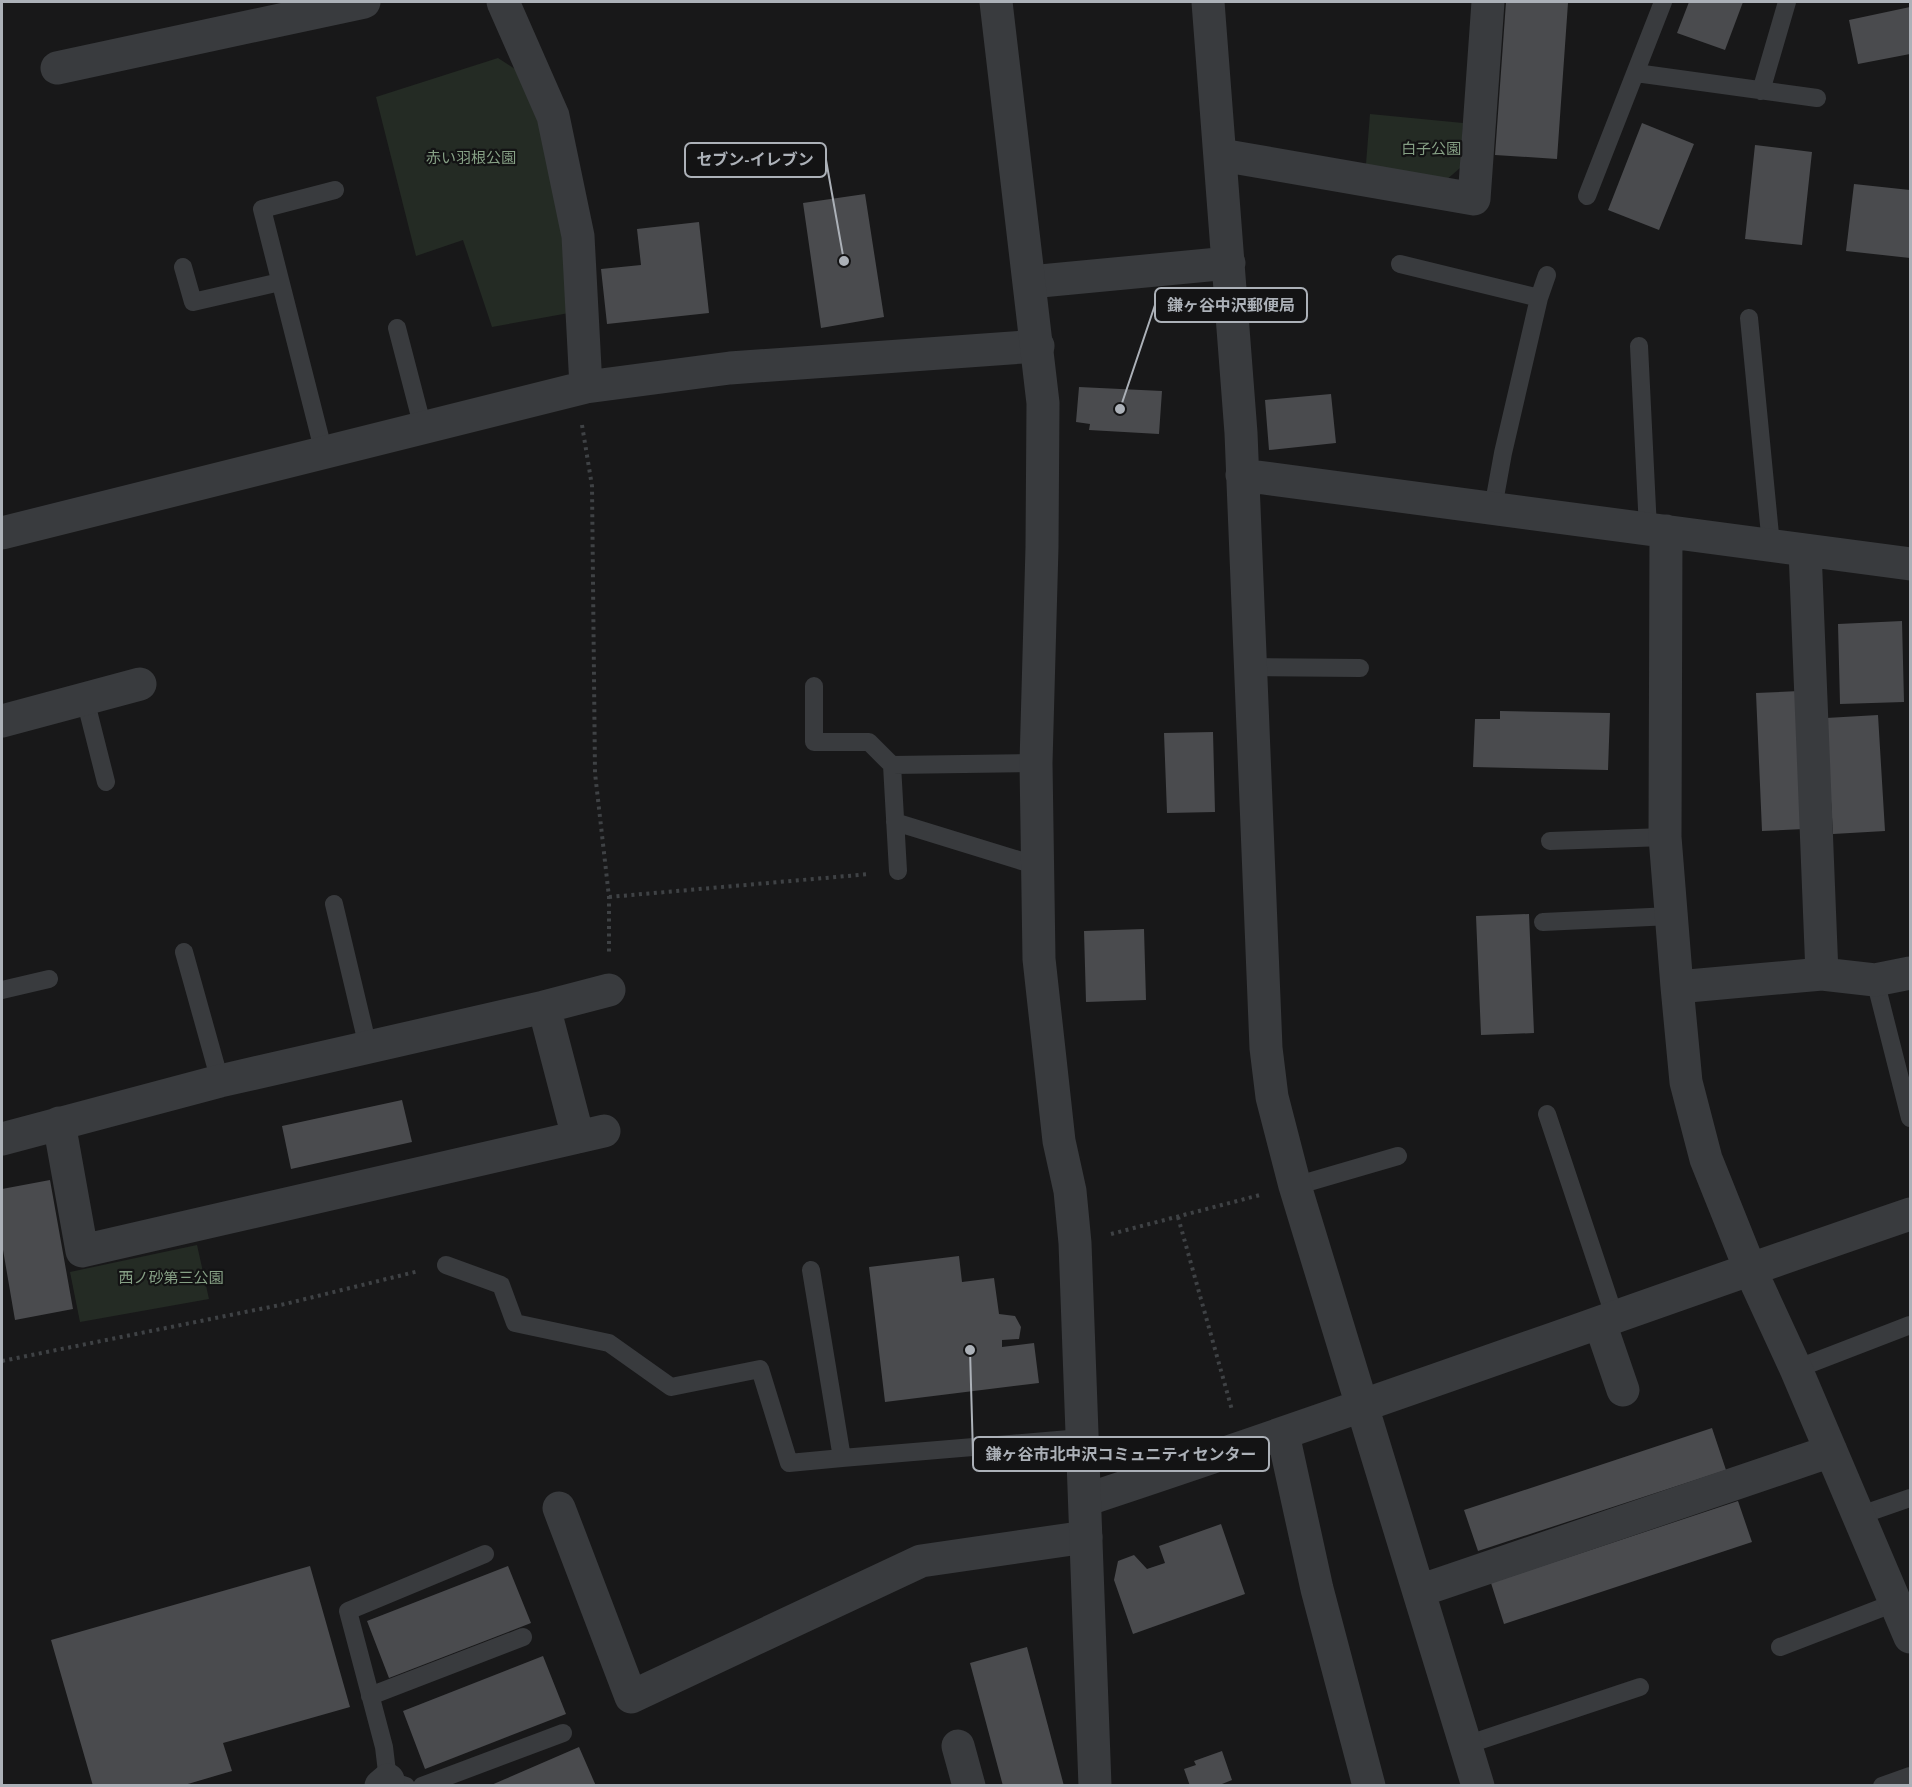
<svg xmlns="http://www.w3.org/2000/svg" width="1912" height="1787" viewBox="0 0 1912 1787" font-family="'Source Sans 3','Noto Sans JP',sans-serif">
  <rect width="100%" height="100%" fill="#181819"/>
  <path fill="#242b24" d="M498 58 515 69 544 131 566 225 569 313 492 327 463 240 416 256 376 97Z
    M1370 114 1463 123 1460 168 1445 181 1366 164Z
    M197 1245 209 1299 80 1322 70 1272Z"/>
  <path fill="#4a4b4e" d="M1506 2 1568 3 1557 159 1495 155Z
    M1689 2H1743L1725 50 1677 33Z
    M1910 7V54L1858 64 1849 20Z
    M1642 123 1694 144 1659 230 1608 210Z
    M1755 145 1812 152 1802 245 1745 239Z
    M1854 184 1910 190V258L1846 251Z
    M865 194 884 317 821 328 803 203Z
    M699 222 709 313 607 324 601 269 641 265 637 229Z
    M1079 387 1162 391 1159 434 1089 430 1090 424 1076 422Z
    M1331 394 1336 443 1269 450 1265 400Z
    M1902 621 1904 702 1840 704 1838 624Z
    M1799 691 1804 829 1762 831 1756 693Z
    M1500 711 1610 713 1608 770 1473 767 1475 719H1500Z
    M1878 715 1885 831 1833 834 1826 718Z
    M1213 732 1215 812 1167 813 1164 733Z
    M1529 914 1534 1033 1481 1035 1476 916Z
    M1144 929 1146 1000 1086 1002 1084 931Z
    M402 1100 412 1142 291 1169 282 1126Z
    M50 1180 73 1309 15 1320 2 1244V1189Z
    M959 1256 962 1282 994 1278 999 1314 1015 1316 1021 1327 1019 1339 1002 1340V1347L1034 1343 1039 1383 885 1402 869 1267Z
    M1712 1428 1726 1470 1478 1551 1464 1510Z
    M1738 1501 1752 1542 1504 1624 1491 1583Z
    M1221 1524 1245 1594 1133 1634 1114 1580 1118 1561 1134 1555 1147 1569 1165 1563 1159 1546Z
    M310 1566 350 1707 223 1743 232 1771 181 1786H93L51 1640Z
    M508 1566 531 1623 389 1678 367 1621Z
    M1027 1647 1064 1786H1003L970 1663Z
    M543 1656 566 1714 425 1769 403 1711Z
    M579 1747 596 1786H489Z
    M1222 1751 1232 1780 1217 1786H1190L1184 1769 1196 1765 1194 1761Z"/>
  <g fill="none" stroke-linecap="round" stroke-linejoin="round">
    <path stroke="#3f4245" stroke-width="4" stroke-dasharray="3 4.5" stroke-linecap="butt" d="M582 425 592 486 595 773 609 897V953
      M609 897 870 874
      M1178 1217 1232 1410
      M1111 1234 1260 1195
      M2 1361 285 1304 419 1271"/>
    <path stroke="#393b3e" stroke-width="18" d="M1636 73 1817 98
      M1761 91 1787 2
      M1587 196 1663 2
      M1400 264 1539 298
      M183 267 193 302 280 282
      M1749 318 1771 545
      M397 328 423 428
      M1639 346 1648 529
      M324 453 262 209 335 190
      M1493 508 1503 453 1539 298 1547 275
      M1252 667 1360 668
      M814 686V742H869L892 765 1036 763
      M85 699 106 782
      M892 765 898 871
      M895 822 1038 866
      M1550 841 1665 837
      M334 904 368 1047
      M1543 922 1671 916
      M184 952 220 1081
      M1875 980 1910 1118
      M2 990 49 979
      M1547 1114 1615 1318
      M1295 1186 1398 1156
      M446 1265 501 1285 515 1323 609 1343 671 1387 760 1369 789 1463 842 1458
      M811 1270 842 1458 1081 1438
      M1796 1369 1910 1325
      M1858 1516 1910 1498
      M1780 1647 1902 1600
      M370 1696 523 1637
      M1466 1745 1640 1687
      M406 1786 388 1780 384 1747 348 1611 485 1554
      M422 1786 563 1733
      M1882 1786 1910 1776"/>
    <path stroke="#393b3e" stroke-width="33" d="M503 2 553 116 578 236 586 387
      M1208 2 1241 433 1266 1048 1272 1097 1295 1186 1478 1786
      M57 68 364 2
      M1221 155 1474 199 1488 2
      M1030 282 1229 263
      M1242 475 1910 564
      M1666 531 1665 837 1677 987 1686 1082 1706 1159 1750 1269 1796 1369 1910 1637
      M2 533 586 387 730 368 1038 346
      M1805 550 1822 974
      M2 721 140 684
      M1677 987 1822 974 1875 980 1910 973
      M59 1123 82 1251 578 1137 544 1007
      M578 1137 604 1131
      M2 1139 220 1081 544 1007 609 990
      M1600 1323 1623 1390
      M1283 1434 1317 1589 1369 1786
      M1085 1500C1362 1409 1635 1308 1910 1214
      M559 1508 631 1697 921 1561 1086 1537
      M1419 1591 1831 1451
      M958 1746 969 1786
      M381 1786 388 1780"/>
    <path stroke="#393b3e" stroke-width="33" d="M996 2 1043 403 1042 547 1036 763 1039 959 1059 1141 1070 1191 1075 1243 1095 1786"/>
  </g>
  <g text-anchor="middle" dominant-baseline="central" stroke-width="4.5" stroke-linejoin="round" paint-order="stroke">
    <g font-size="15" fill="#86a085" stroke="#131314">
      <text x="1431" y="149">白子公園</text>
      <text x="471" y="158">赤い羽根公園</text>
      <text x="171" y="1278">西ノ砂第三公園</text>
    </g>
  </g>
  <path fill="none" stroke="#acb1b8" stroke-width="2" d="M844 261L826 160M1120 409L1155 305M970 1350L973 1454"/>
  <g fill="#acb1b8" stroke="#131314" stroke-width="2">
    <circle cx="844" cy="261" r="6"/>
    <circle cx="1120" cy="409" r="6"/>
    <circle cx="970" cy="1350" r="6"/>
  </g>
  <g fill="#131314" stroke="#acb1b8" stroke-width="2">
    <rect x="685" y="143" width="141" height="34" rx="6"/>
    <rect x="1155" y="288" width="152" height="34" rx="6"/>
    <rect x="973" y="1437" width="296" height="34" rx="6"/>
  </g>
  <g font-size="16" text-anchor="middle" font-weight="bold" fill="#acb1b8">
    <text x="755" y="165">セブン-イレブン</text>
    <text x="1231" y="311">鎌ヶ谷中沢郵便局</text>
    <text x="1121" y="1460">鎌ヶ谷市北中沢コミュニティセンター</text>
  </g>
  <rect width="1912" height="1787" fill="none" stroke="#acb1b8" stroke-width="6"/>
</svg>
